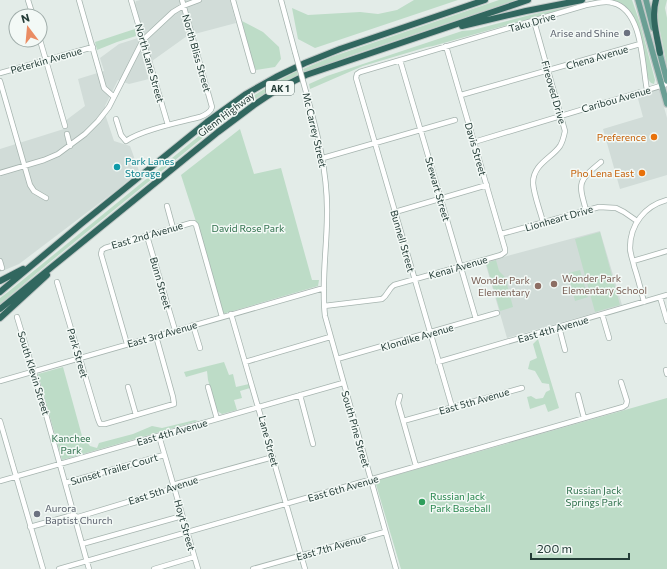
<svg xmlns="http://www.w3.org/2000/svg" width="667" height="569" viewBox="0 0 667 569" font-family="Commissioner,sans-serif">
  <rect width="100%" height="100%" fill="#e3ece8"/>
  <path fill="#d1dcd8" d="M140 0H230L236 23 187 36 145 66 149 79 129 84 118 80 105 106 106 117 114 141 130 146 139 171 118 189 19 264 0 272V149L67 128 65 121 85 106 78 79 104 71 100 58 119 44 138 38 142 28 135 4 136 1Z
    M659 89 667 118V175L620 189 603 129 643 117 637 95Z
    M600 231 622 305 507 338 485 262Z"/>
  <path fill="#bddcc7" d="M414 0H458L315 48 298 39 292 8 308 15 360 12 378 14 397 10Z
    M499 0H516L349 56 305 73 303 69 331 57Z
    M597 0H603L578 5 433 46 427 47 363 66 310 89 309 84 327 76 462 31 473 30 530 15Z
    M605 0H632L640 23 655 80 654 84 651 83 648 79C642 50 644 1 605 0Z
    M659 0H667L665 8 667 18V66L657 16Z
    M242 21 263 32 279 47 281 59 275 67 256 70 252 61Z
    M135 29 136 36 117 42 97 50 95 42C109 38 121 33 135 29Z
    M297 71 298 76 255 99 222 122 50 262 0 304V298L8 292 221 118C245 100 270 85 297 71Z
    M240 129 254 174 281 168 312 280H319L318 286 223 314 209 262 181 175Z
    M600 232 620 305 595 312 575 239Z
    M496 260 499 271 505 277 513 307 500 311 486 263Z
    M580 270 588 297 575 301 570 281 569 273Z
    M538 339 559 408 548 412 545 404 530 409 527 397 531 396 536 399 543 398 546 392 550 390 549 384 542 383 535 371 528 369 530 361 537 358 533 344Z
    M224 362 229 375 233 374 236 387 249 384 250 388 240 391 242 398 234 400 237 410 222 414 217 411 208 380 207 371 186 377 184 372Z
    M63 367 82 436 90 446 97 448 99 443 133 434 152 426 162 428 195 420 198 421 62 460 38 374Z
    M667 398V569H401L375 481Z"/>
  <g fill="none" stroke-linecap="round" stroke-linejoin="round">
    <g stroke="#a6b4af" stroke-width="6">
      <path id="minor" d="M28 0 33 16
        M79 0 104 88 114 97
        M131 0 168 125
        M233 0 253 71
        M281 0 295 52
        M534 21 565 131C564 136 563 141 560 146 552 158 533 164 533 183 534 196 540 210 543 222
        M40 40 65 126
        M400 60 476 319
        M0 73 93 47
        M0 81 30 185 34 191 46 198
        M306 92C317 132 328 172 327 215 327 249 321 282 325 316L396 569
        M461 95 640 44
        M116 119 121 135 126 141C141 130 181 122 200 117 205 115 211 112 212 107L182 0
        M67 134 70 146
        M474 142 667 84
        M323 158 455 120
        M0 173 44 160 58 154 85 134 98 121 109 107 143 40 173 12 183 6 199 0
        M167 206 173 228
        M586 210C578 182 578 181 601 162
        M395 212 487 185
        M501 234 599 207 616 208 624 212 637 221
        M147 236 175 330
        M0 261 2 268
        M633 261 667 251
        M57 282 98 419 100 424H105L174 404 173 397 156 336
        M660 297 667 321
        M644 302C641 290 638 278 634 266 633 260 630 254 630 248 630 224 645 206 667 200
        M324 306 382 299C388 295 388 289 394 285L501 255 505 252V249L446 46
        M231 314 305 569
        M602 314 609 338
        M17 317 40 393 89 569
        M193 325 200 348
        M559 327 565 350
        M127 344 101 254 102 250 105 248 191 223H194L196 225 222 317
        M337 359 497 313
        M245 362 330 337
        M438 362 667 295
        M666 370 667 374
        M0 381 324 288
        M128 387 136 415
        M208 387 217 419
        M300 395 313 444
        M578 395 584 418
        M400 396 398 403 416 466
        M452 407 356 78 357 74 360 72 586 5C594 4 604 0 613 3 643 10 642 65 647 90
        M0 421 43 569
        M403 421 522 388
        M159 436 198 569
        M0 481 343 383
        M65 483 164 455
        M30 527 73 515 78 517 174 488 176 484 273 457
        M82 544 182 516
        M59 569 623 407 626 405 627 401 621 382
        M154 569 194 557
        M253 569 385 532"/>
    </g>
    <g stroke="#c2c8c7" stroke-width="8">
      <path id="major" d="M638 0 667 104
        M646 0 653 28
        M659 50 667 81"/>
    </g>
    <g stroke="#c2c8c7" stroke-width="8">
      <path id="highway" d="M656 0C651 17 657 36 660 53
        M462 26 526 11 582 0
        M0 281 23 269
        M0 292 81 224 207 122 246 94 276 77 305 63 340 49 485 0
        M0 309 218 132 254 105 278 89 306 75 528 0
        M0 318 47 275"/>
    </g>
    <use href="#minor" stroke="#fff" stroke-width="4.5"/>
    <use href="#major" stroke="#6a9f94" stroke-width="5.5"/>
    <use href="#highway" stroke="#31675f" stroke-width="6"/>
    <g stroke="#a6b4af" stroke-width="6" stroke-linecap="butt">
      <path id="minor-bridge" d="M295 52 306 92"/>
    </g>
    <use href="#minor-bridge" stroke="#fff" stroke-width="4.5"/>
  </g>
  <g fill="#6b7280" stroke="#f3f9f6" stroke-width="1.5">
    <circle cx="627" cy="33" r="4"/>
    <circle cx="37" cy="514" r="4"/>
  </g>
  <g fill="#e8710a" stroke="#f3f9f6" stroke-width="1.5">
    <circle cx="654" cy="137" r="4"/>
    <circle cx="642" cy="173" r="4"/>
  </g>
  <circle fill="#0f9aa8" stroke="#f3f9f6" stroke-width="1.5" cx="117" cy="167" r="4"/>
  <g fill="#8d6e63" stroke="#f3f9f6" stroke-width="1.5">
    <circle cx="554" cy="284" r="4"/>
    <circle cx="538" cy="286" r="4"/>
  </g>
  <circle fill="#2e9e5b" stroke="#f3f9f6" stroke-width="1.5" cx="422" cy="502" r="4"/>
  <g text-anchor="middle" dominant-baseline="central" stroke-width="3" stroke-linejoin="round" paint-order="stroke">
    <rect fill="#f3f9f6" stroke="#627570" stroke-width="1" x="266" y="81" width="28" height="14" rx="3"/>
    <g font-size="9" font-weight="bold" fill="#243c37">
      <text x="280" y="88">AK 1</text>
    </g>
    <g font-size="10" fill="#243c37" stroke="#f3f9f6">
      <text transform="translate(532 22) rotate(-16)">Taku Drive</text>
      <text transform="translate(197 53) rotate(74)">North Bliss Street</text>
      <text transform="translate(597 57) rotate(-16)">Chena Avenue</text>
      <text transform="translate(46 60) rotate(-16)">Peterkin Avenue</text>
      <text transform="translate(150 63) rotate(74)">North Lane Street</text>
      <text transform="translate(554 92) rotate(74)">Fireoved Drive</text>
      <text transform="translate(616 99) rotate(-16)">Caribou Avenue</text>
      <text transform="translate(226 114) rotate(-37)">Glenn Highway</text>
      <text transform="translate(315 130) rotate(77)">Mc Carrey Street</text>
      <text transform="translate(476 149) rotate(74)">Davis Street</text>
      <text transform="translate(438 189) rotate(74)">Stewart Street</text>
      <text transform="translate(559 218) rotate(-16)">Lionheart Drive</text>
      <text transform="translate(147 235) rotate(-16)">East 2nd Avenue</text>
      <text transform="translate(403 241) rotate(74)">Bunnell Street</text>
      <text transform="translate(458 267) rotate(-16)">Kenai Avenue</text>
      <text transform="translate(161 283) rotate(74)">Bunn Street</text>
      <text transform="translate(553 329) rotate(-16)">East 4th Avenue</text>
      <text transform="translate(162 334) rotate(-16)">East 3rd Avenue</text>
      <text transform="translate(417 337) rotate(-16)">Klondike Avenue</text>
      <text transform="translate(78 353) rotate(74)">Park Street</text>
      <text transform="translate(34 373) rotate(73)">South Klevin Street</text>
      <text transform="translate(474 401) rotate(-16)">East 5th Avenue</text>
      <text transform="translate(356 429) rotate(74)">South Pine Street</text>
      <text transform="translate(172 432) rotate(-16)">East 4th Avenue</text>
      <text transform="translate(269 441) rotate(75)">Lane Street</text>
      <text transform="translate(114 469) rotate(-16)">Sunset Trailer Court</text>
      <text transform="translate(343 488) rotate(-16)">East 6th Avenue</text>
      <text transform="translate(163 490) rotate(-18)">East 5th Avenue</text>
      <text transform="translate(185 525) rotate(74)">Hoyt Street</text>
      <text transform="translate(331 547) rotate(-16)">East 7th Avenue</text>
    </g>
    <g font-size="10" fill="#5b616d" stroke="#f3f9f6" text-anchor="end">
      <text x="619" y="33">Arise and Shine</text>
      <text x="45" y="508" text-anchor="start">Aurora<tspan x="45" dy="12">Baptist Church</tspan></text>
    </g>
    <g font-size="10" fill="#c56008" stroke="#f3f9f6" text-anchor="end">
      <text x="646" y="137">Preference</text>
      <text x="634" y="173">Pho Lena East</text>
    </g>
    <g font-size="10" fill="#0d838f" stroke="#f3f9f6" text-anchor="start">
      <text x="125" y="161">Park Lanes<tspan x="125" dy="12">Storage</tspan></text>
    </g>
    <g font-size="10" fill="#30714d" stroke="#f3f9f6">
      <text x="248" y="228">David Rose Park</text>
      <text x="71" y="438">Kanchee<tspan x="71" dy="12">Park</tspan></text>
      <text x="594" y="490">Russian Jack<tspan x="594" dy="12">Springs Park</tspan></text>
    </g>
    <g font-size="10" fill="#785e54" stroke="#f3f9f6" text-anchor="start">
      <text x="562" y="278">Wonder Park<tspan x="562" dy="12">Elementary School</tspan></text>
      <text x="530" y="280" text-anchor="end">Wonder Park<tspan x="530" dy="12">Elementary</tspan></text>
    </g>
    <g font-size="10" fill="#27864d" stroke="#f3f9f6" text-anchor="start">
      <text x="430" y="496">Russian Jack<tspan x="430" dy="12">Park Baseball</tspan></text>
    </g>
  </g>
  <g transform="translate(28 28) rotate(344)"><circle r="19" fill="#f3f9f6" stroke="#a0adaa"/>
  <path d="M0-3L7 15L0 10L-7 15Z" fill="#ea8c63"/>
  <text y="-6" font-size="11" font-weight="bold" text-anchor="middle" fill="#243c37">N</text>
  </g>
  <path d="M531 553v6h98v-6" fill="none" stroke="#243c37" stroke-width="2"/>
  <text x="537" y="553" font-size="12" fill="#243c37" stroke="#f3f9f6" stroke-width="3" paint-order="stroke">200 m</text>
</svg>
